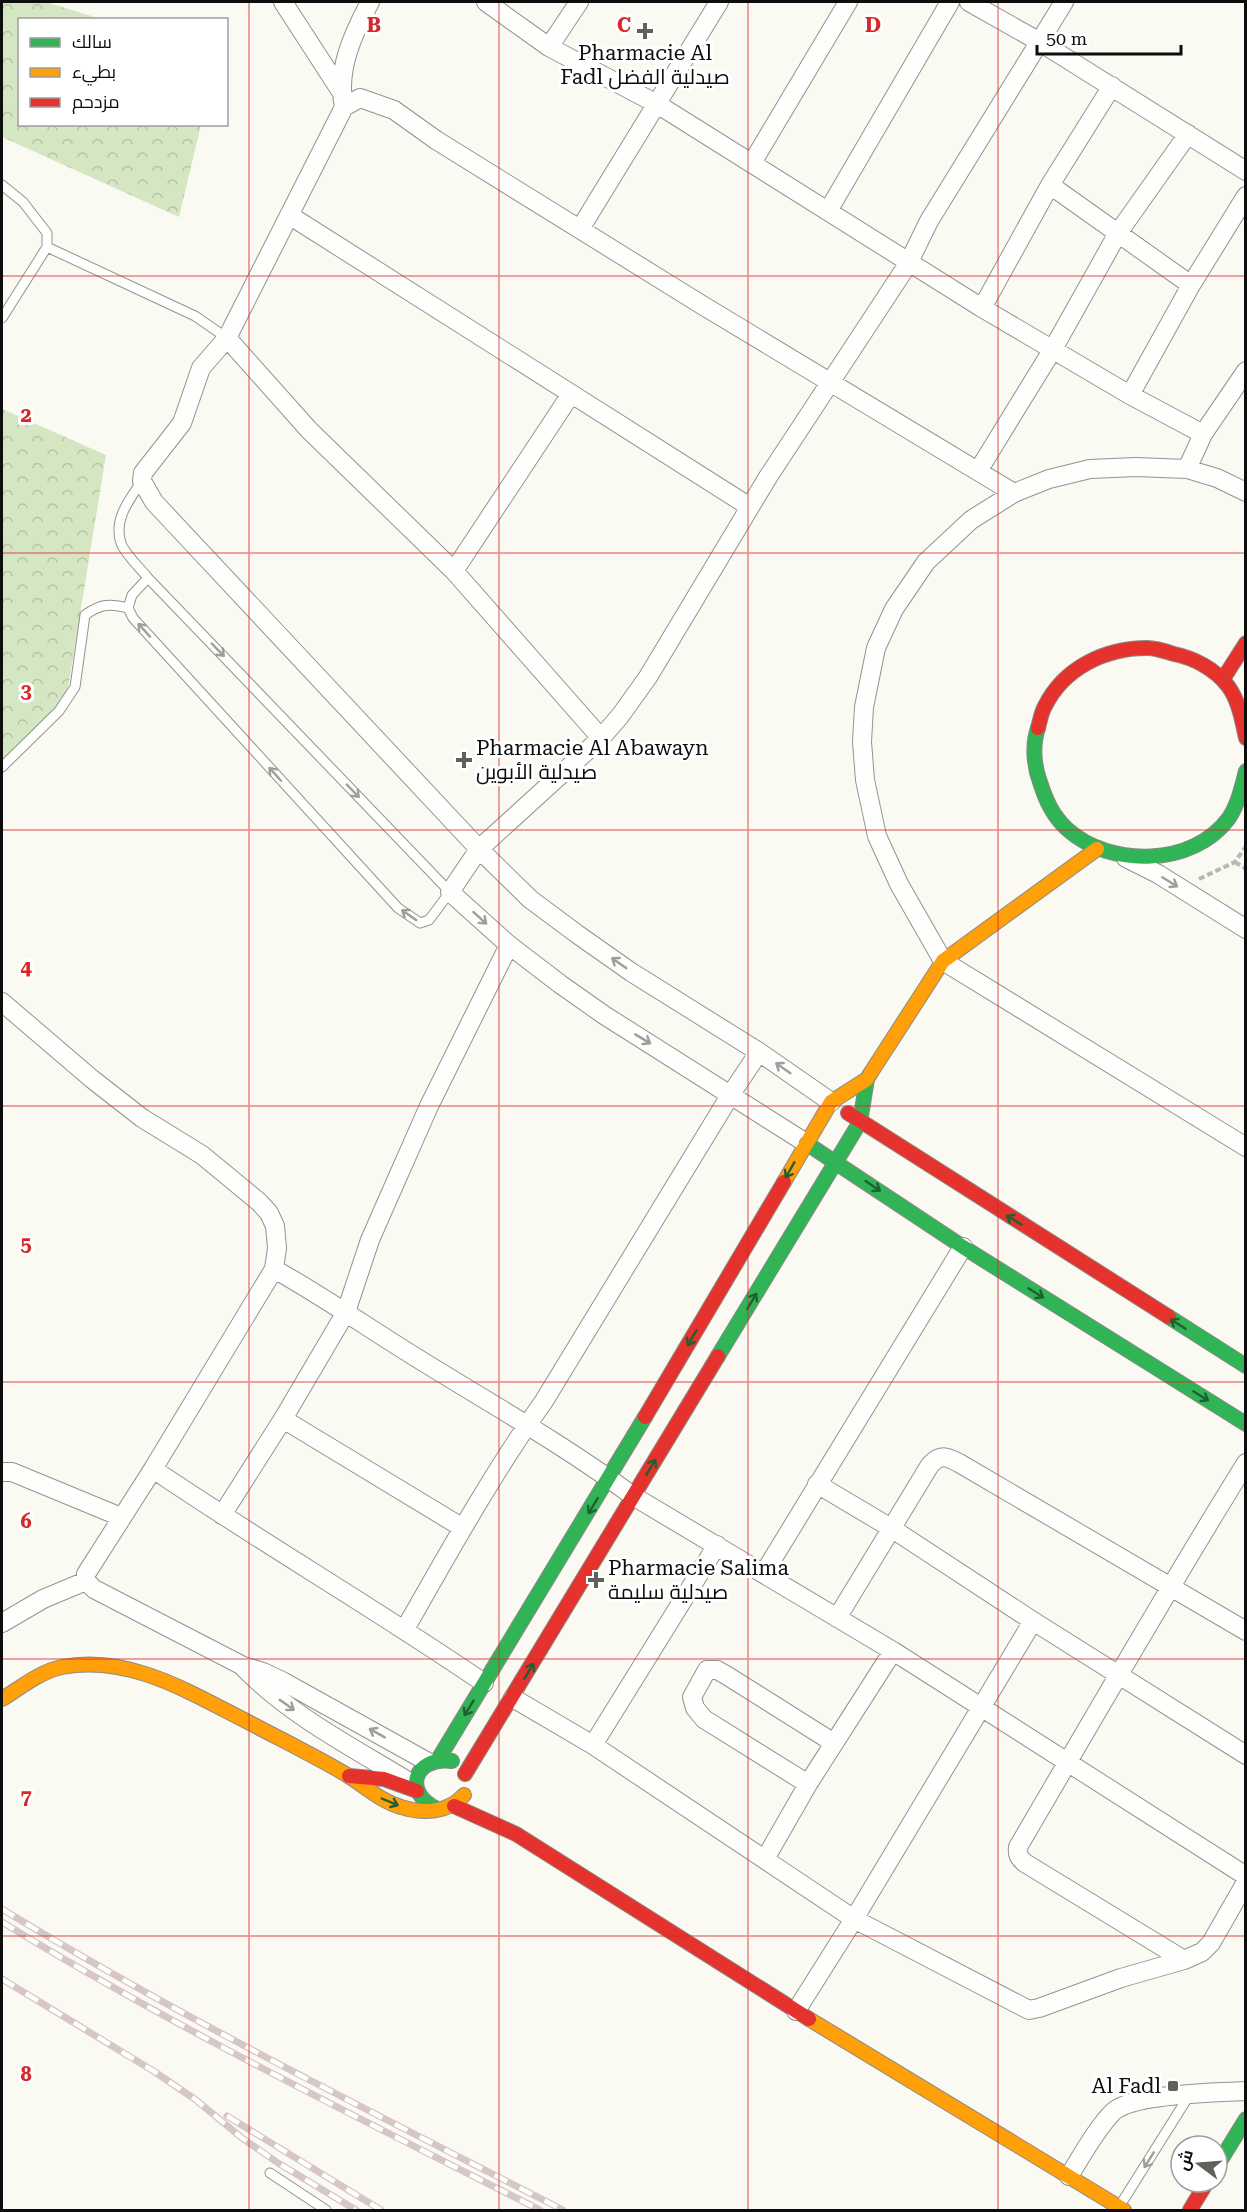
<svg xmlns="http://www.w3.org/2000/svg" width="1247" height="2212" viewBox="0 0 1247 2212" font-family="'Roboto Serif',Cairo,serif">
  <defs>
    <pattern id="forest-crowns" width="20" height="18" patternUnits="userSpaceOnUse" patternTransform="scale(1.5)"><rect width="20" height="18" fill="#d5e6c2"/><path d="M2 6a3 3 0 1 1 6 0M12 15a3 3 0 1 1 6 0" fill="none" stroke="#b6c4a6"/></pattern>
  </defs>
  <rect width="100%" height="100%" fill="#faf9f2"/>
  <path fill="url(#forest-crowns)" d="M2 2H46L101 19 20 20V124L201 125 179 217 2 137Z
    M2 409 106 455 64 712 2 774Z"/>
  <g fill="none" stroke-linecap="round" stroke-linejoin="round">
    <g stroke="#949390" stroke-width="11">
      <path id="lane" d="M2 185 23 202 47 233V247L2 318
        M47 247 195 316 227 338
        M142 481C130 499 113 519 121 543 124 553 141 569 148 578L450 892 429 920 420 923 398 908 133 618 128 608 132 595 148 578
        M2 767 59 711 75 687 85 615C100 604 110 603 128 608
        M270 2173 326 2210
        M1119 2207 1190 2094"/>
    </g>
    <g stroke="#949390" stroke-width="20">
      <path id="street" d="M283 2 340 90
        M486 2 549 47 657 104 982 308 1130 395 1203 434
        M969 2 1040 42 1246 171
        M549 47 579 2
        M344 107C336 70 353 34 370 2
        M752 163 848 2
        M1050 185 1191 285
        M828 211 950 2
        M289 215 750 507
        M580 229 719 2
        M982 308 1050 185 1112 86
        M227 338 309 430 454 571 601 738
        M1130 395 1191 285 1246 196
        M1187 469 1203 434 1246 371
        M978 471 1053 349 1118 233 1188 134
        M1246 492 1217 478 1187 469 1136 467 1090 469 1049 479 1014 493 971 520 926 562 894 609 876 648 864 707 862 742 865 780 877 836 899 884 943 961 1246 1147
        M454 571 571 394
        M1126 858 1158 874 1246 929
        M2 1002 92 1079 142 1118 202 1155 259 1202 269 1213 275 1226 277 1248 274 1269 153 1469 86 1574V1581
        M831 1102 759 1052 631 972 577 934 530 899 479 849 154 502 142 481 143 473 182 423 201 368 227 338 344 107 360 98 394 110 436 140 702 305 1014 493
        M806 1143 604 1015 560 984 509 945 450 892 479 849 601 738 620 716 648 677 768 477 908 264 929 221 1064 2
        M274 1269C326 1298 374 1332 425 1363 495 1406 567 1447 633 1496L893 1651 1246 1876
        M283 1419 463 1528
        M153 1469C262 1543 376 1609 484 1683
        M2 1472H12L121 1517
        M817 1484 891 1528 1033 1621 1246 1755
        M222 1515 283 1419 346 1312 370 1240 384 1208 429 1106 509 945
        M764 1573 963 1247
        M86 1581 94 1589 243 1666 263 1672 284 1682 428 1762
        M837 1618 930 1465C940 1454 946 1456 959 1463L1246 1631
        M2 1623 43 1599 86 1581
        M405 1629C449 1552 492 1474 544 1401L731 1094 759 1052
        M244 1668C290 1715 350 1746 406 1780
        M513 1698 593 1745 854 1919 1029 2010 1039 2008 1121 1978 1184 1960 1202 1952 1211 1943 1246 1882
        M593 1745 717 1545
        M808 1784 704 1719 695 1708 692 1697 707 1670H717L726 1675 834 1743
        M765 1859 808 1784 893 1651
        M1184 1960 1025 1863C1019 1858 1017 1855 1018 1847 1093 1719 1167 1590 1246 1463
        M796 2011 854 1919 1033 1621
        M1069 2176C1081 2157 1098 2126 1114 2111 1134 2094 1218 2092 1246 2091"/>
    </g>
    <g stroke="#8a8a87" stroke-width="16">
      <path id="fast" d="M1038 728C1032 745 1034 766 1040 782 1046 801 1053 816 1067 829 1110 868 1193 867 1229 818 1238 804 1242 787 1246 771
        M806 1143 963 1247 1246 1424
        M1169 1317 1246 1366
        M718 1356 860 1122 867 1079 870 1074
        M439 1758 645 1417
        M437 1809C402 1792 414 1756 452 1761
        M1217 2166 1246 2119"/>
    </g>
    <g stroke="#8a8a87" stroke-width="16">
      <path id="slow" d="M870 1074 943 961 1097 849
        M784 1182 831 1102 867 1079
        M2 1699C20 1688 41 1671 62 1667 131 1654 192 1694 250 1723 282 1740 315 1756 347 1775 365 1786 380 1801 401 1807 423 1814 448 1813 464 1795
        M809 2019 1124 2210"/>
    </g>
    <g stroke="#8a8a87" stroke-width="16">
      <path id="jam" d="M1223 679 1246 643
        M1038 728C1040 721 1041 713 1045 706 1064 668 1105 648 1147 648 1156 648 1165 651 1174 654 1194 658 1215 669 1228 686 1239 701 1242 720 1246 738
        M848 1113 1169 1317
        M645 1417 784 1182
        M465 1774 718 1356
        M349 1776 384 1779 417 1791
        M454 1806 516 1834 809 2019
        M1190 2210 1207 2182"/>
    </g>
    <path stroke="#b8b8b6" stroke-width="4" stroke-dasharray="6 3" stroke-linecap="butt" d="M1235 862 1246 869
      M1199 879 1235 862 1246 846"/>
    <use href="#lane" stroke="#fefefd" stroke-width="9"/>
    <use href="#street" stroke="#fefefd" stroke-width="18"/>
    <use href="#fast" stroke="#30b455" stroke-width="14"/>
    <use href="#slow" stroke="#ff9f0a" stroke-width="14"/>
    <use href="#jam" stroke="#e5322d" stroke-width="14"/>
    <g stroke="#d6c6c6" stroke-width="7">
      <path id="rail" d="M2 1909C183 2019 374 2113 563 2210
        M2 1922C175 2028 359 2118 540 2210
        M2 1979 155 2072 196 2100 242 2138 278 2163 356 2210
        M227 2116 381 2210"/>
    </g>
    <use href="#rail" stroke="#fff" stroke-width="4.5" stroke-dasharray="14" stroke-linecap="butt"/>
  </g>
  <defs><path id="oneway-shaft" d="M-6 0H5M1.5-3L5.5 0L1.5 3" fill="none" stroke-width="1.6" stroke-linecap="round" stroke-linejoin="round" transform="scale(1.5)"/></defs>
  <g stroke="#9e9e9d">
    <use href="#oneway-shaft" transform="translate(144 630) rotate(-132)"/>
    <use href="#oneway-shaft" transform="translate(218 650) rotate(46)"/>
    <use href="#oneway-shaft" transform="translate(275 774) rotate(-132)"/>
    <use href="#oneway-shaft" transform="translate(353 791) rotate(46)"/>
    <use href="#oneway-shaft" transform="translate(1170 882) rotate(32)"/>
    <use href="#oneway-shaft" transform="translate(409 915) rotate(-145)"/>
    <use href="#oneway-shaft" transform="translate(480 918) rotate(42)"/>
    <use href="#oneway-shaft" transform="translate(619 963) rotate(-145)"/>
    <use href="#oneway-shaft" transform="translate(643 1039) rotate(31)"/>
    <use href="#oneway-shaft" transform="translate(783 1068) rotate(-145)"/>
    <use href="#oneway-shaft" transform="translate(287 1705) rotate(35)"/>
    <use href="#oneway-shaft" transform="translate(377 1733) rotate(-151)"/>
    <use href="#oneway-shaft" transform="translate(1149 2160) rotate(122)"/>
  </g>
  <g stroke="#1e6031">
    <use href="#oneway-shaft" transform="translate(790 1170) rotate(120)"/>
    <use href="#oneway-shaft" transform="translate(873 1186) rotate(34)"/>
    <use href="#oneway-shaft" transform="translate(1014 1220) rotate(-148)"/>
    <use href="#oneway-shaft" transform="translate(1036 1293) rotate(32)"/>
    <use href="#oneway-shaft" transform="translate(752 1301) rotate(-59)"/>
    <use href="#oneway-shaft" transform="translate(1178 1324) rotate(-148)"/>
    <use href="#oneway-shaft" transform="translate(692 1338) rotate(120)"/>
    <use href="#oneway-shaft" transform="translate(1201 1396) rotate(32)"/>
    <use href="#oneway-shaft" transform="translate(651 1467) rotate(-59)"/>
    <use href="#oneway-shaft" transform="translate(593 1506) rotate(121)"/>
    <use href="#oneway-shaft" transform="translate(529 1671) rotate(-59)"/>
    <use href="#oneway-shaft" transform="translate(469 1708) rotate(121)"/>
    <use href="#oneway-shaft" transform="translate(390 1802) rotate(23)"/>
  </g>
  <path fill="none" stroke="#d62828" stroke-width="1.5" stroke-opacity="0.55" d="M249 2V2210M499 2V2210M748 2V2210M998 2V2210M2 276H1246M2 553H1246M2 830H1246M2 1106H1246M2 1382H1246M2 1659H1246M2 1936H1246"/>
  <g fill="#60605d" stroke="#fff" stroke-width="2">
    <path d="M642 22h6v6h6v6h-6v6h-6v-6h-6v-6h6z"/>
    <path d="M461 751h6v6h6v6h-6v6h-6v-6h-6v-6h6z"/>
    <path d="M593 1571h6v6h6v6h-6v6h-6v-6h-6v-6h6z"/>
    <rect x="1167" y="2080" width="12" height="12" rx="3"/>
  </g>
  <g text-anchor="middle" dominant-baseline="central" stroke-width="6" stroke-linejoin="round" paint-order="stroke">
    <g font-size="21" fill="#0d0d0d" stroke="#fff" text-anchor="start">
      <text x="645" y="53" text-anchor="middle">Pharmacie Al<tspan x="645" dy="24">Fadl صيدلية الفضل</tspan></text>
      <text x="476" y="748">Pharmacie Al Abawayn<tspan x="476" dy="24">صيدلية الأبوين</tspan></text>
      <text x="608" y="1568">Pharmacie Salima<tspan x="608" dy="24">صيدلية سليمة</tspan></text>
      <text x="1161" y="2086" text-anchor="end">Al Fadl</text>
    </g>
  </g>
  <g font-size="20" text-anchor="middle" font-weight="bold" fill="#d62828" stroke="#fff" stroke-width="6" stroke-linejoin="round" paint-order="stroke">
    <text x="374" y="32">B</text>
    <text x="624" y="32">C</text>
    <text x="873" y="32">D</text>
    <text x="26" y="422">2</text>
    <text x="26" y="698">3</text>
    <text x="26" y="975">4</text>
    <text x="26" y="1251">5</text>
    <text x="26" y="1528">6</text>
    <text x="26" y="1804">7</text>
    <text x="26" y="2081">8</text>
  </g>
  <rect width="1247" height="2212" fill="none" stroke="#0d0d0d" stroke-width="6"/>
  <rect x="18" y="18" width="210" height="108" fill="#ffffff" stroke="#9e9e9e" stroke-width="1.5"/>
  <rect x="30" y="38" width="30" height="9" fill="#30b455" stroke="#9e9e9e" stroke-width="1.5"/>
  <text x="72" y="48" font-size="18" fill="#0d0d0d">سالك</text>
  <rect x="30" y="68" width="30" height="9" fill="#ff9f0a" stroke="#9e9e9e" stroke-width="1.5"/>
  <text x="72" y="78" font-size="18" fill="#0d0d0d">بطيء</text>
  <rect x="30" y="98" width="30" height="9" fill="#e5322d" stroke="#9e9e9e" stroke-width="1.5"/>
  <text x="72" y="108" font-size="18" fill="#0d0d0d">مزدحم</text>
  <g transform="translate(1199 2164) rotate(286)"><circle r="28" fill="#ffffff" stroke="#9e9e9e" stroke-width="1.5"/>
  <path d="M0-4.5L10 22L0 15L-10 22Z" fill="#60605d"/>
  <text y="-9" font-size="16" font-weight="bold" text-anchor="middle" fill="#0d0d0d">ش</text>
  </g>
  <path d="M1037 45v9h144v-9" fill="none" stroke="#0d0d0d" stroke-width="3"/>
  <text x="1046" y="45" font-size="18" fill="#0d0d0d" stroke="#ffffff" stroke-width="4.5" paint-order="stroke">50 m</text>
</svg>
